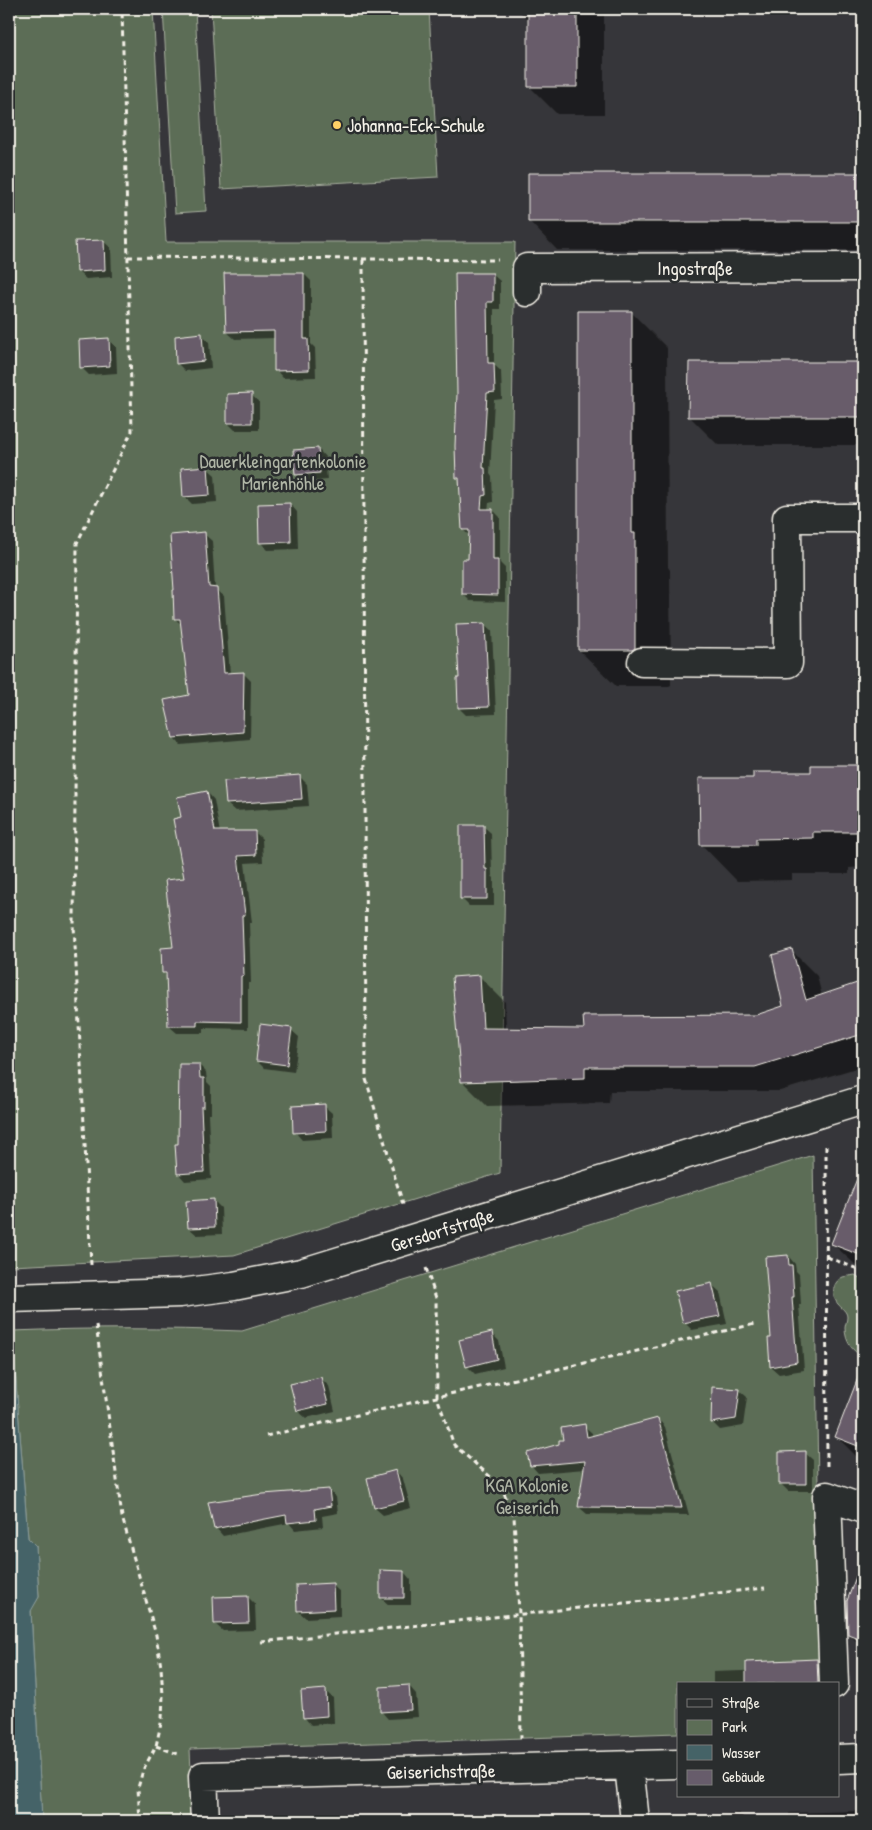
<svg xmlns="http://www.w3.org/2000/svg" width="872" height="1830" viewBox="0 0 872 1830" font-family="'Patrick Hand',sans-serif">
  <rect width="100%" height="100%" fill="#36363a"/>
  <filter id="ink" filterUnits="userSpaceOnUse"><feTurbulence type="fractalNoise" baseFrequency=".02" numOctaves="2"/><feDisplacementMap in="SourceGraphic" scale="10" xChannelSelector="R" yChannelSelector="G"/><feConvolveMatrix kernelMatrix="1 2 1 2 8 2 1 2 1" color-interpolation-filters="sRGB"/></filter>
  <g filter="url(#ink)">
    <path fill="#5c6d56" stroke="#a8af9f" d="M9 9H153L166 242H515L500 1173 234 1255 11 1266 9 1233Z
      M163 9H195L206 211 175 213Z
      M211 9H429L438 177 221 189Z
      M813 1155 821 1684H678V1733L190 1749 193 1821H42L31 1610 39 1597 36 1546 28 1538 12 1331C89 1328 165 1328 242 1331Z
      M855 1275 863 1280V1357C852 1351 845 1341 845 1328 845 1325 847 1321 847 1317 847 1311 841 1308 838 1304 831 1296 832 1282 843 1277 846 1276 851 1276 855 1275Z"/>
    <path fill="#456367" stroke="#8b9c9b" d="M9 1233 12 1331 28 1538 36 1546 39 1597 31 1611 42 1821H9Z"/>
    <path fill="#0007" d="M521 9H604V114H557L529 86 530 22 521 13Z
      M529 174H863V250H557L529 221Z
      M103 241 111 248 112 277 86 279 78 272Z
      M304 274 311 281V344L315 348 316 377 283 378 276 370 275 338 235 339 227 332Z
      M492 274 500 281V309H494V365L501 371 502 399 494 400 490 474 492 477 493 502 489 503 488 510H493L500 517V563L505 568V602L470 601 463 594 470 561V536L463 530 461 481 458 477 456 446Z
      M631 312 667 348 668 567 670 570 671 685 669 686H616L579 650Z
      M201 335 209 342 211 368 185 371 177 363Z
      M108 340 116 347 117 373 89 375 82 368Z
      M690 363H863V445H718L690 417Z
      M251 395 259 402V430H235L228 423Z
      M318 449 325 457 327 480 304 482 296 474Z
      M207 468 215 475 217 502 192 504 184 496Z
      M290 504 297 512 298 549 268 550 261 543Z
      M204 534 212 541 215 589 224 596 230 674 243 673 251 681 250 739 181 745 174 738 190 696 182 625 175 619Z
      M484 624 492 631 496 714 466 715 459 708Z
      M812 766H863V867L849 868V874H792V880L737 881 701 844 755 779 812 773Z
      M300 777 307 784 309 806 235 811 227 804Z
      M207 792 214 800 220 833 255 832 262 839 263 862 245 863 252 923H249L251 983H248V1029L204 1028V1033H177L169 1026 167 977 163 972 174 949 186 879 183 818Z
      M483 826 491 833 492 876 494 878V906H469L461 898Z
      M792 951 817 976 822 996 863 983V1066L780 1091H610L609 1103 487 1106 462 1081 480 977 505 1002 506 1030H585L756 1016 785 1007Z
      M291 1030 299 1037 294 1072 264 1068 257 1061Z
      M199 1065 206 1072 207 1082 211 1086V1114H208L211 1179 185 1181 178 1173Z
      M324 1106 332 1113 333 1138 302 1140 295 1132Z
      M851 1195 863 1200V1272L832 1243Z
      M214 1201 221 1208 222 1234 197 1235 189 1228Z
      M788 1256 795 1264 796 1271 799 1274 801 1304 799 1305 804 1370 779 1374 771 1367 772 1339Z
      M712 1285 720 1292 727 1324 692 1330 684 1322Z
      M491 1333 499 1341 504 1367 475 1374 467 1366Z
      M321 1379 329 1386 335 1411 306 1418 298 1411 291 1385Z
      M855 1389 863 1392V1463L837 1437Z
      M739 1390 747 1397 743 1426 720 1430 712 1422Z
      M658 1419 665 1427 689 1515 587 1514 579 1507 585 1469 538 1473 531 1465 561 1445 584 1426 592 1433V1437Z
      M805 1453 813 1460V1491H788L780 1483Z
      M396 1471 403 1479 411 1508 383 1515 375 1508Z
      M328 1490 336 1497 338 1513 322 1516 323 1527 295 1530 289 1523 223 1536 216 1528Z
      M404 1572 411 1580V1605H389L381 1598Z
      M856 1581 863 1584V1648L849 1634Z
      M332 1585 340 1592V1616L306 1618 298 1611Z
      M248 1597 255 1604 256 1630 223 1631 215 1624Z
      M817 1661 830 1674V1684H713V1672L772 1670Z
      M409 1686 416 1694 418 1717 388 1719 381 1711Z
      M325 1691 333 1698 334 1723 311 1725 304 1717Z
      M858 1809H863V1821H789V1813L858 1811Z
      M739 1813 747 1821H685V1817Z"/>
    <path fill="#675c6b" stroke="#f4f1e8" d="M528 9H577V87H528Z
      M528 173H863V222H528Z
      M104 240 105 270 77 272 75 241Z
      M224 273H304V339H308L309 370 274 371V331L226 332Z
      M455 273H493V302H487L488 363H494L495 392 487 393 483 468H485L486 495 482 496 481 509H493V560H498V595L462 594V559H468L469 530H462L459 478H456L455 446 457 394Z
      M578 311H632V533H635V648L632 650H578Z
      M202 333 204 361 176 364 175 336Z
      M109 338 110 366 80 368 79 340Z
      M689 362H863V417H688Z
      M252 393V423H227V394Z
      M318 448 320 473 295 475 293 450Z
      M208 466 210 495 183 497 181 468Z
      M290 503 291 542 259 543 258 504Z
      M205 532 209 587 217 588 224 673 244 672 243 732 173 738 164 700 189 695 180 619H174L173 590H174L170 535Z
      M485 623 489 707 458 708 457 678H459L456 624Z
      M811 765H863V832H813V838L756 839V845H700L699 778H753V772H811Z
      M300 775 302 799 226 804 224 781Z
      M207 791 215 831H255L256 855 238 856 245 915 242 916 244 976H241V1022L197 1021V1026H168L166 973H162L161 948 173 947 165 880 184 878 173 819 181 817 177 797Z
      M460 825H484L485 869H487V899H460Z
      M792 949 806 1000 863 981V1034L755 1067H585V1078L461 1082 452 977 480 975 483 1028 584 1029 583 1016 756 1015 783 1006 772 955Z
      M260 1024 292 1028 287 1065 256 1061Z
      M179 1064H199L200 1078H204V1107H201L204 1172 177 1174 175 1144H178Z
      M325 1104 326 1131 293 1133 292 1106Z
      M862 1166H863V1256L831 1244Z
      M214 1199 215 1227 188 1228 186 1201Z
      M788 1255 789 1265H792L794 1297H792L797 1362 770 1367 768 1338H771L765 1257Z
      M712 1283 720 1316 683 1323 675 1291Z
      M492 1332 497 1359 466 1367 459 1340Z
      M861 1370H863V1448L835 1437Z
      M321 1377 328 1404 297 1411 290 1384Z
      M712 1387 740 1389 736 1419 711 1423Z
      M658 1418 682 1508 578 1507 585 1461 530 1466 527 1453 559 1444V1440H563L561 1428 585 1424 587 1437Z
      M806 1451V1484H779V1452Z
      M396 1470 404 1501 374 1508 367 1478Z
      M329 1489 331 1506 315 1509 316 1520 287 1523 286 1515 214 1529 208 1502 263 1494Z
      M861 1563 863 1564V1640L848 1634 847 1601Z
      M380 1570 404 1571V1598H380Z
      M333 1583 334 1609 297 1611 296 1585Z
      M248 1596 249 1623 214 1624 213 1597Z
      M817 1659 818 1684H746V1662Z
      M409 1685 411 1710 380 1712V1687Z
      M326 1689 327 1716 303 1718 301 1691Z"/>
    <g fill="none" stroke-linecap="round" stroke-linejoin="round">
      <g stroke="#f4f1e8" stroke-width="31">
        <path id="minor" d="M527 292V268L863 267
          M642 662 788 663 787 518H863
          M9 1298 180 1293 234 1286 301 1273 863 1100
          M834 1684 827 1496 863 1509
          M838 1759 863 1758
          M629 1766 635 1821
          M205 1821 203 1776 678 1764"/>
      </g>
      <path stroke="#f4f1e8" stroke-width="3" stroke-dasharray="5 4" stroke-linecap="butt" d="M128 257 498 260
        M363 260 366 1079 404 1208
        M826 1146 827 1468
        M827 1257 863 1271
        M91 1265 74 925 77 543 132 431 122 9
        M426 1268 436 1298 437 1397 454 1445 501 1486 514 1516 519 1614 521 1738
        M96 1325 122 1517 156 1635 161 1667 163 1695 162 1719 156 1746 143 1770 138 1788 140 1821
        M266 1436 755 1324
        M261 1642 765 1588
        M156 1746 181 1755"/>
      <use href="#minor" stroke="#2a2d2e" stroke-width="28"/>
    </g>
  </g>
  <circle fill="#ffd166" stroke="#2a2d2e" stroke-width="2" cx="337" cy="125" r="5"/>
  <g text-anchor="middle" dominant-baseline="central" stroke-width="5" stroke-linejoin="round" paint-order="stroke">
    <g font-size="19" fill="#f4f1e8" stroke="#2a2d2e" text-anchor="start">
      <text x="347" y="125">Johanna-Eck-Schule</text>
    </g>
    <g font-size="19" fill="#f4f1e8" stroke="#2a2d2e">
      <text x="695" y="268">Ingostraße</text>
      <text transform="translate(442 1230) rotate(-17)">Gersdorfstraße</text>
      <text transform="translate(441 1771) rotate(-1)">Geiserichstraße</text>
    </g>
    <g font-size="19" fill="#b0b6a6" stroke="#2a2d2e">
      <text x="283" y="461">Dauerkleingartenkolonie<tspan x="283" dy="22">Marienhöhle</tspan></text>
      <text x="527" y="1485">KGA Kolonie<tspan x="527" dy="22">Geiserich</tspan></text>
    </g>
  </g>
  <rect width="872" height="1830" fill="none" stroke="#2a2d2e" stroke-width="30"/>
  <rect x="15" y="15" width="842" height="1800" fill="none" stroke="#f4f1e8" stroke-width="2" filter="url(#ink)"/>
  <rect x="677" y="1682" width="162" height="115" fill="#2a2d2e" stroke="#7b7b78"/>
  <rect x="687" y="1699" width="25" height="8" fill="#2a2d2e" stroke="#7b7b78"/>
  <text x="722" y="1708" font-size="15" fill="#f4f1e8">Straße</text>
  <rect x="687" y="1720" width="25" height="15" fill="#5c6d56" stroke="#7b7b78"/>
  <text x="722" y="1732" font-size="15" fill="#f4f1e8">Park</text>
  <rect x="687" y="1745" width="25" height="15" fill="#456367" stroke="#7b7b78"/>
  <text x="722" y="1758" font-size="15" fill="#f4f1e8">Wasser</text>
  <rect x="687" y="1770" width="25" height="15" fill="#675c6b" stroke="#7b7b78"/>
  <text x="722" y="1782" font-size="15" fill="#f4f1e8">Gebäude</text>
</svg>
